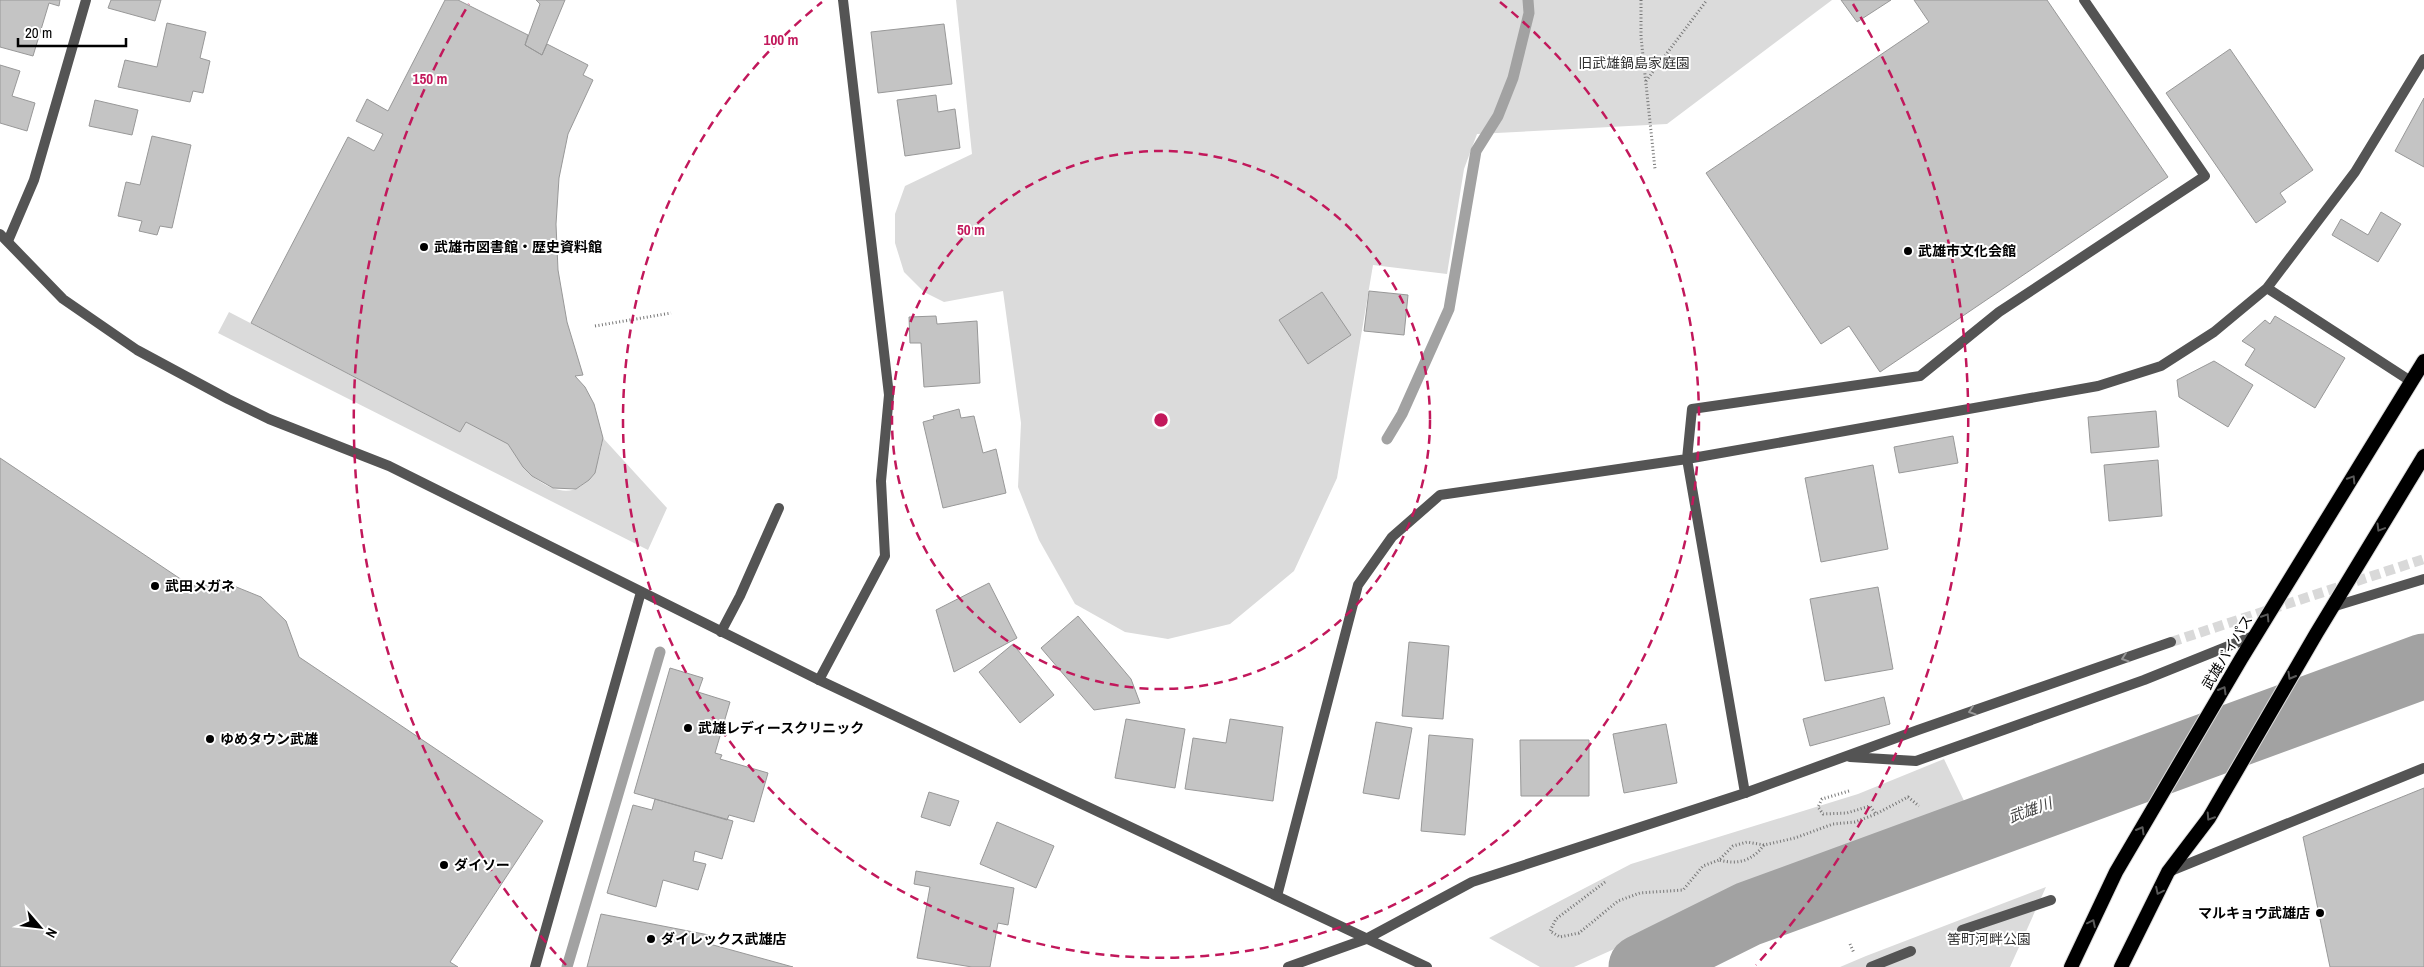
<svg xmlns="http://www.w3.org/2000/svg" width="2424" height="967" viewBox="0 0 2424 967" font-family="'Archivo Narrow','Noto Sans JP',sans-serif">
  <rect width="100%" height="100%" fill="#fff"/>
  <path fill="#dbdbdb" d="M956 0H1832L1667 124 1477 134 1464 169 1447 274 1373 265 1337 478 1294 571 1230 624 1168 639 1125 632 1075 604 1039 540 1018 487 1021 423 1003 291 944 302 924 292 904 272 895 243V214L905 186 972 154Z
    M229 312 460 432 466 422C479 428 495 434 507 443 516 450 521 468 532 476 575 509 597 482 603 438L667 508 648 550 218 333Z
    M1944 759 1967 807 1751 888 1574 967H1540L1489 938 1631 864 1858 794Z
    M2046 887 2010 967H1840L1866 956Z"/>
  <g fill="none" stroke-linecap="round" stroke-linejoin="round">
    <path stroke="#a2a2a2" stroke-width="11" d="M1387 439 1402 414 1449 309 1476 151 1498 116 1513 78 1529 13 1528 0
      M567 967 660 652"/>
    <path stroke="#a2a2a2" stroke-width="65" d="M1641 967 1748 914 2424 666"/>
  </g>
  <path fill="#c4c4c4" stroke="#989898" d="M0 0H60L59 6 49 3 33 56 0 47Z
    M111 0H161L155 21 108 8Z
    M445 0H458L528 35 525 45 542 55 547 44 588 65 583 75 593 80 568 134 559 178 556 224 558 270 567 322 583 375 575 376 585 387 594 404 603 438 595 473 589 480 576 489 553 488 532 476 523 467 508 444 466 422 460 432 251 323 348 137 374 151 383 134 356 121 367 99 388 111Z
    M536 0H565L542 55 525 45 540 4Z
    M1841 0H1891L1857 22Z
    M1914 0H2047L2168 177 1880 372 1849 326 1821 344 1706 173 1929 22Z
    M167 23 206 32 200 58 210 61 203 93 193 91 190 102 118 87 125 60 157 67Z
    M944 24 952 84 878 93 871 32Z
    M2230 49 2313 170 2280 193 2286 202 2256 223 2166 93Z
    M0 65 20 71 12 96 35 103 27 131 0 123Z
    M936 95 938 112 955 109 960 148 905 156 897 100Z
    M2424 98V167L2395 151Z
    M95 100 138 110 132 135 89 126Z
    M152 136 191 145 172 228 160 226 157 235 139 231 142 221 118 216 126 182 140 185Z
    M2381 212 2401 224 2378 262 2332 235 2341 219 2368 235Z
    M1369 291 1408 295 1404 335 1364 331Z
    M1322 292 1351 335 1308 364 1279 320Z
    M936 316 937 324 977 321 980 383 924 387 921 343H910L909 317Z
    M2275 316 2345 358 2315 408 2245 365 2255 349 2242 341 2265 320 2270 324Z
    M2214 361 2253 385 2228 427 2179 397 2177 380Z
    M959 409 961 418 974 416 983 453 996 449 1006 493 943 508 923 422 934 419 933 416Z
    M2156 411 2159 447 2091 453 2088 417Z
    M1953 436 1958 463 1899 473 1894 447Z
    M0 458 191 586 229 584 261 597 286 621 299 657 543 821 450 962 458 967H0Z
    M2158 460 2162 516 2109 521 2104 465Z
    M1873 465 1888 549 1821 562 1805 478Z
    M989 583 1017 638 954 672 936 610Z
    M1878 587 1893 669 1825 681 1810 599Z
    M1078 616 1131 679 1140 703 1094 710 1041 648Z
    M1409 642 1449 646 1443 719 1402 716Z
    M1013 644 1054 695 1020 723 979 672Z
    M670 668 703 678 698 692 730 702 715 753 722 755 720 759 768 773 754 822 729 815 727 820 634 793Z
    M1884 697 1890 724 1810 746 1803 719Z
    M1126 719 1185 729 1175 788 1115 778Z
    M1230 719 1283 727 1273 801 1185 789 1193 738 1226 743Z
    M1376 722 1412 728 1399 799 1363 793Z
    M1666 724 1677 783 1624 793 1613 734Z
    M1429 735 1473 739 1465 835 1421 831Z
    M1520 740H1589V796H1521Z
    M2424 788V967H2330L2303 837Z
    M929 792 959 801 950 826 921 817Z
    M655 799 733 821 722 859 695 851 693 861 706 864 698 890 663 880 656 907 607 893 633 805 652 810Z
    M997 822 1054 846 1036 888 980 864Z
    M916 871 1014 888 1008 925 998 923 990 967H972L917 958 930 887 914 884Z
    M601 914 709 935 706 943 793 967H587Z"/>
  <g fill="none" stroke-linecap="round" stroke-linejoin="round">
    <path stroke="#d9d9d9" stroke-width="10" stroke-dasharray="10 5" stroke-linecap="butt" d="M2171 642 2424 559"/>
    <g stroke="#dbdbdb" stroke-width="16">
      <path id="trunk" d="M2071 967 2116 872 2241 659 2424 361
        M2121 967 2168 872 2209 818 2316 634 2424 456"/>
    </g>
    <path stroke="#767676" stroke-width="3" stroke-dasharray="1 2.5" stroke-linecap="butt" d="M1641 0V37L1655 169
      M1646 81 1707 0
      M595 326 671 313
      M1849 791 1822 799 1818 807 1823 814 1847 813 1870 806 1876 814 1908 797 1919 806
      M1764 845C1752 861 1738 865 1719 860L1733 846 1747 842 1764 845 1795 838 1833 824 1855 822 1876 814
      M1605 882 1556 919 1550 931 1560 937 1579 933 1618 901 1640 893 1683 890 1703 866 1719 860
      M1850 944 1854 953"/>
    <path stroke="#545454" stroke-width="10" d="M721 632 740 596 779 508
      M535 967 641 592"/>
    <path stroke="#545454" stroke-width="10" d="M1962 930 2051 900
      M1871 967 1911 951"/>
    <path stroke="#545454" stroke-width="10" d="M8 241 34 180 86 0
      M2267 288 2412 382
      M1687 459 1692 409 1920 376 1999 312 2205 176 2084 0
      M2332 607 2424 579
      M819 680 885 556 881 481 889 395
      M1850 757 1916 761 2144 680 2256 635
      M1745 793 1918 730 2171 642
      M2168 872 2424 768
      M1277 896 1358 585 1392 537 1440 495 1687 459 2098 386 2161 366 2214 332 2267 288 2355 172 2424 59"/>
    <path stroke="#545454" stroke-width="10" d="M843 0 889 395
      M0 234 63 299 137 350 228 399 269 419 389 466 819 680 1427 967
      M1288 967 1366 939 1472 882 1745 793 1687 459"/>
    <use href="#trunk" stroke="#000" stroke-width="14"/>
  </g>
  <defs><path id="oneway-chevron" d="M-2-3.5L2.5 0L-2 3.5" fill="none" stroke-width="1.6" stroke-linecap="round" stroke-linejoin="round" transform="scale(1.25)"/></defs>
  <g stroke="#595959">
    <use href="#oneway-chevron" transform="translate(2352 479) rotate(-58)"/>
    <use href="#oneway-chevron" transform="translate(2380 528) rotate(121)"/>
    <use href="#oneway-chevron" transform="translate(2266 617) rotate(-58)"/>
    <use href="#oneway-chevron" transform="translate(2291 676) rotate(120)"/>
    <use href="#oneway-chevron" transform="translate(2223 690) rotate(-60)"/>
    <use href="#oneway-chevron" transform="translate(2210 817) rotate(123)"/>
    <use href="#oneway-chevron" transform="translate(2141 830) rotate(-60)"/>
    <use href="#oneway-chevron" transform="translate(2159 891) rotate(116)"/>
    <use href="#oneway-chevron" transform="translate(2092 923) rotate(-64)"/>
  </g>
  <g stroke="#989898">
    <use href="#oneway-chevron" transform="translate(2125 658) rotate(161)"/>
    <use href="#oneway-chevron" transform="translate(1972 711) rotate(161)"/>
  </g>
  <g fill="none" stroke="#c2185b" stroke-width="2.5" stroke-dasharray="9 6">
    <circle cx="1161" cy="420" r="269"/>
    <path d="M1500 2A538 538 0 1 1 822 2"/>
    <path d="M566 965A807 807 0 0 1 469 4M1853 4A807 807 0 0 1 1756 965"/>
  </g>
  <g fill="#000" stroke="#fff" stroke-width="2">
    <circle cx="424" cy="247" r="5"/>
    <circle cx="1908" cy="251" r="5"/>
    <circle cx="155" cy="586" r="5"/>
    <circle cx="688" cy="728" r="5"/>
    <circle cx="210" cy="739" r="5"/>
    <circle cx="444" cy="865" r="5"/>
    <circle cx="2320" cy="913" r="5"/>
    <circle cx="651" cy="939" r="5"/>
  </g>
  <g text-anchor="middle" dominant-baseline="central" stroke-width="4" stroke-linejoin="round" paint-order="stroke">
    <g font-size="14" fill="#323232" stroke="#fff">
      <text x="1634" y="63">旧武雄鍋島家庭園</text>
      <text x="1989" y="939">筈町河畔公園</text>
    </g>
    <g font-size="14" font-weight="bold" fill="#000" stroke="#fff" text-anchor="start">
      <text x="434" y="247">武雄市図書館・歴史資料館</text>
      <text x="1918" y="251">武雄市文化会館</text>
      <text x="165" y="586">武田メガネ</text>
      <text x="698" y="728">武雄レディースクリニック</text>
      <text x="220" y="739">ゆめタウン武雄</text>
      <text x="454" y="865">ダイソー</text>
      <text x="2310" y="913" text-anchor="end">マルキョウ武雄店</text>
      <text x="661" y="939">ダイレックス武雄店</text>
    </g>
    <g font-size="14" fill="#000" stroke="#fff">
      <text transform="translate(2227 652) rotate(-59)">武雄バイパス</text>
    </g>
    <g font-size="15" font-style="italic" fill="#434343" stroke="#fff">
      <text transform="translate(2030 810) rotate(-20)">武雄川</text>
    </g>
  </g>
  <circle cx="1161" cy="420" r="8" fill="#c2185b" stroke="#fff" stroke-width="2.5"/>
  <g font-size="15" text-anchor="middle" font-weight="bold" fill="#c2185b" stroke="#fff" stroke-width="4" stroke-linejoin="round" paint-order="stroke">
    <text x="781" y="45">100 m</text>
    <text x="430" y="84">150 m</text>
    <text x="971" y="235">50 m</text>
  </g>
  <g transform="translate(40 927) rotate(118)" stroke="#ffffff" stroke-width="4" paint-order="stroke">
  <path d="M0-4L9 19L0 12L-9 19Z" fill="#000000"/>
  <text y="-8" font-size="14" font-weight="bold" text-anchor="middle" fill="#000000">N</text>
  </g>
  <path d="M18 38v8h108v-8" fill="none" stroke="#000000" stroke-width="2.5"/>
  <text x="25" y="38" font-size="15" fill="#000000" stroke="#ffffff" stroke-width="4" paint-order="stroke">20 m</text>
</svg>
